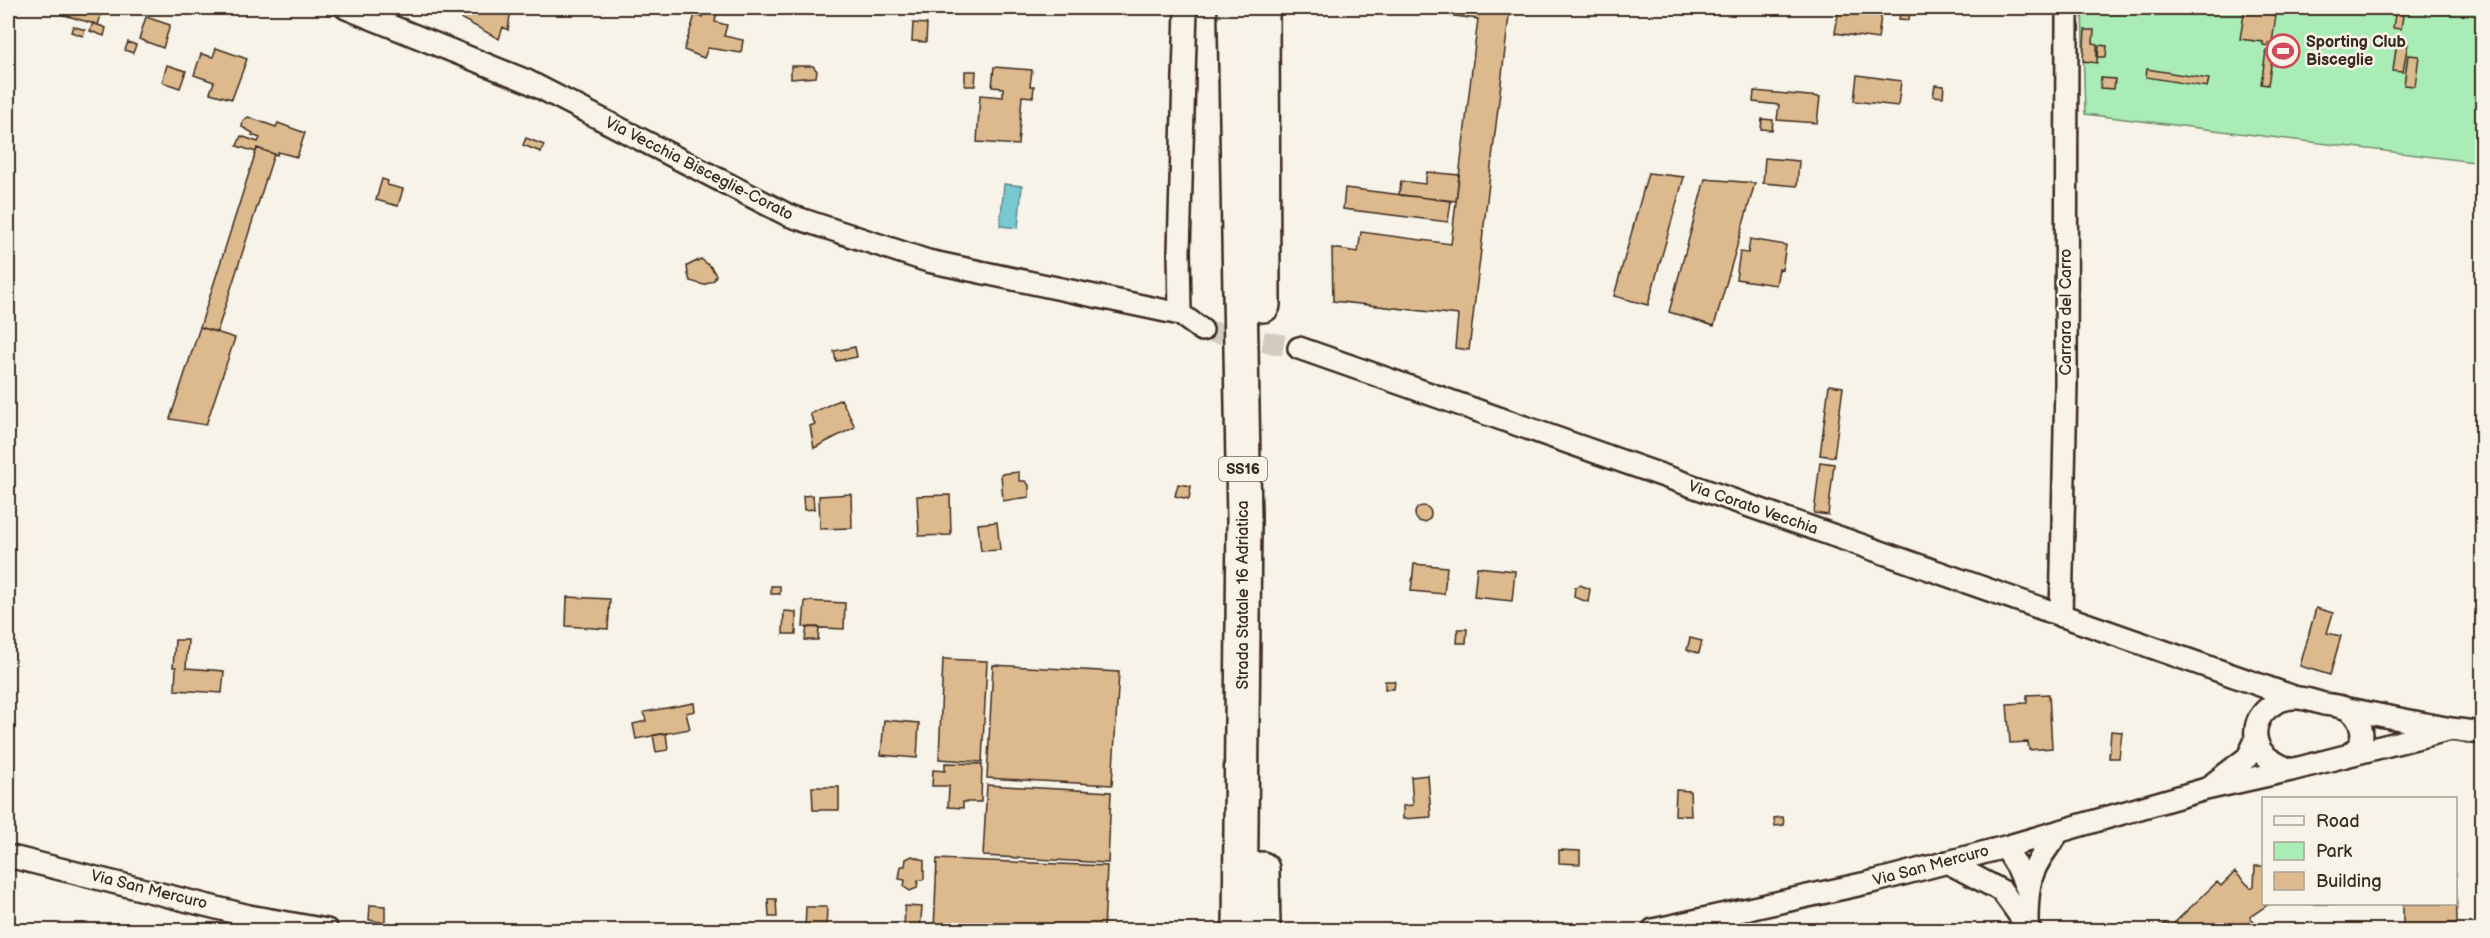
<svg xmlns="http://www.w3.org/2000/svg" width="2490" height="938" viewBox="0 0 2490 938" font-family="'Balsamiq Sans',sans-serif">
  <rect width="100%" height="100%" fill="#f7f3e8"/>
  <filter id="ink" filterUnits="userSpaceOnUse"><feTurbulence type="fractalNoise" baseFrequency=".0167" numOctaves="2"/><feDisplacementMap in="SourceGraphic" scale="12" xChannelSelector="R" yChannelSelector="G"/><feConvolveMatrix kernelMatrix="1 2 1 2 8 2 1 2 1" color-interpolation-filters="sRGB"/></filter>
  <g filter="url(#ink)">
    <path fill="#a9ecb6" stroke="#728b6a" stroke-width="1.5" d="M2082 8H2482V163L2085 114Z"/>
    <path fill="#78c9d2" stroke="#60898a" stroke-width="1.5" d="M1004 184 1022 186 1018 228 1000 226Z"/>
    <path fill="#ddb98e" stroke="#3b2a1e" stroke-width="1.5" d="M66 8H103L98 25 64 15Z
      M468 8H511L508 30 503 27 499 39 462 19Z
      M705 8 717 11 715 22 727 25 724 36 743 40 741 53 708 48 704 58 684 50 695 15 702 17Z
      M1424 8H1510L1469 350 1455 348 1458 315 1333 301 1332 248 1358 252 1361 232 1451 244 1478 19 1424 12Z
      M1839 8H1882L1878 39 1835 33Z
      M1901 8 1910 9 1909 20 1899 19Z
      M2245 8H2280V13L2274 12 2273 15H2276L2272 43H2268V46L2263 45V42L2240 39Z
      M2396 8H2404L2401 29 2393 28Z
      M146 17 170 25 163 48 139 39Z
      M93 23 106 28 104 36 90 31Z
      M913 23 927 24 926 42 912 41Z
      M73 26 85 30 83 36 71 32Z
      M2085 30H2094L2093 43 2097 44V63L2083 61Z
      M2397 41 2408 43 2403 72 2393 71Z
      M128 42 136 45 133 53 125 50Z
      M2099 45 2107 46 2106 57H2098Z
      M216 48 247 59 232 99 210 93 214 82 194 75 201 54 213 57Z
      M2266 51 2273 52 2268 85 2261 84Z
      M2408 55 2419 56 2415 86 2404 85Z
      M167 65 186 71 180 88 162 82Z
      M791 66H813L817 71 816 77 791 79Z
      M994 67 1032 70 1030 86H1034L1033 97 1022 96 1018 145 977 142 980 95 1003 97V88L992 87Z
      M2147 69 2209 79 2207 87 2146 77Z
      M965 71H976L975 86H965Z
      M1857 75 1901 81 1898 106 1854 101Z
      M2101 78 2115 79 2114 89 2100 88Z
      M1935 85 1944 86 1943 97 1933 96Z
      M1754 91 1820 97 1817 123 1777 120 1779 105 1753 102Z
      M248 117 276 127 278 123 305 133 297 157 278 152 277 155 257 148 256 152 237 146 241 136 258 142 260 138 252 135 253 133 242 127 243 121Z
      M1762 119 1773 120 1772 130 1761 129Z
      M526 138 544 145 541 152 523 145Z
      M257 148 274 154 217 332 200 327Z
      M1765 158 1799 161 1797 186 1763 183Z
      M1427 172 1459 175 1456 201 1399 195 1401 181 1425 184Z
      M1648 173 1684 177 1648 305 1614 296Z
      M382 179 388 181 387 185 403 189 398 206 376 200Z
      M1705 179 1755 183 1714 326 1669 312Z
      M1345 188 1451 201 1448 222 1343 209Z
      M1750 239 1786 245 1782 270 1779 269 1776 285 1736 279 1740 252 1748 253Z
      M701 259 711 267 716 275 714 280 704 285 690 281 688 274 687 266Z
      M200 327 235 338 206 425 170 419Z
      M855 347 857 357 836 361 834 351Z
      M1829 385 1843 387 1834 457 1820 455Z
      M841 399 855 427 814 448 810 426 815 424 810 414Z
      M1820 462 1834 464 1828 515 1814 513Z
      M1019 472V481H1025L1029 485V497L1003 501 1001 474Z
      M1178 484 1191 486 1189 499 1175 496Z
      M851 494 852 528 820 529 819 496Z
      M813 495 814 509 804 510 803 496Z
      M950 495 951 535 919 536 917 496Z
      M1415 514a8 8 0 1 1 16 0a8 8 0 1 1-16 0Z
      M997 522 1000 550 981 551 978 524Z
      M1414 564 1447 567 1444 594 1411 591Z
      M1477 567 1515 571 1512 601 1474 597Z
      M1580 585 1590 589 1588 602 1574 597 1575 587Z
      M771 586H780V594H771Z
      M567 597 610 599 608 629 566 626Z
      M805 601 845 603 844 629 803 627Z
      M2316 608 2333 613 2327 633 2341 636 2330 675 2300 666Z
      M784 611 796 612V634H783Z
      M807 627H819L818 640H805Z
      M1458 629H1467L1466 643H1457Z
      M1690 638 1702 641 1699 653 1687 650Z
      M175 640H188L186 668 224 671 222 693 175 690 176 667H173Z
      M943 659 987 661 982 762 939 759Z
      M993 665 1119 672 1112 785 987 778Z
      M1385 681H1395L1394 689H1385Z
      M2049 694 2052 748 2029 750 2028 742 2010 743 2007 704 2027 703V695Z
      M694 703 695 711 686 713 690 729 636 739 633 724 646 721 644 712Z
      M884 720 919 723 917 758 881 755Z
      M2111 731 2122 732 2119 758H2109Z
      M666 733 668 750 656 752 653 735Z
      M945 763 982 764 981 802H963V808L948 807 949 786H932L933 770 945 771Z
      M1428 775 1431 817 1403 819V806L1413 805 1411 777Z
      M987 785 1111 792 1108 863 983 856Z
      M812 787H839V810H813Z
      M1676 790 1690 791 1691 816 1675 815Z
      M1783 817 1784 825 1775 826 1774 818Z
      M1559 850 1580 851V864L1559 863Z
      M912 856 924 860V879L918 881 917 888 910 891 904 887 905 880 899 879 901 866H905L906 859Z
      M937 859 1107 866 1104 930H934Z
      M2255 866H2264V904H2353H2269L2250 917 2261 929 2260 930H2160L2165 923 2169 928 2217 882 2221 886 2235 872 2251 888 2254 886Z
      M2456 872 2457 923H2447V927L2443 928V930H2403V904H2456Z
      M768 899H776L777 917H769Z
      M370 905 385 906V923L369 920Z
      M905 906 922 907 920 930H904Z
      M806 907H827L826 930H797H805Z"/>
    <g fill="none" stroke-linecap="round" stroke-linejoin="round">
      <path stroke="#d1cbc0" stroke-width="21" stroke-dasharray="21 10" stroke-linecap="butt" d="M1202 330 1299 348"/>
      <g stroke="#3b2a1e" stroke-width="26">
        <path id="street" d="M346 8 527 81 788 215 928 261 1180 314 1202 330
          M1180 314 1179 251 1186 8
          M1299 348 2297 698
          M2061 616 2066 384 2067 8
          M2348 709 2451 729 2482 733
          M2349 755C2352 752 2357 748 2359 745 2366 733 2359 715 2347 709 2341 706 2331 705 2324 704 2316 702 2306 698 2297 698 2276 697 2253 714 2256 737 2258 756 2276 764 2291 770L2451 729
          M2214 783 2248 757 2256 740
          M2005 847 2018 868 2027 889
          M8 856 249 916 327 930
          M1947 862 2002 891 2030 930
          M2027 924C2027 877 2031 869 2059 832
          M1653 930 1876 881 2005 847 2206 789 2291 770"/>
      </g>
      <g stroke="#3b2a1e" stroke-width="38">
        <path id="highway" d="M1235 8 1244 520 1240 930
          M1262 8 1263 305
          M1262 869 1263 930"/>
      </g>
      <use href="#street" stroke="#f7f3e8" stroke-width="21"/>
      <use href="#highway" stroke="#f7f3e8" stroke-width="33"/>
    </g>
  </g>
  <defs>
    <g id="stadium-ring" transform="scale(1.725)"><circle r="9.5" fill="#f7f3e8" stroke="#d1495b" stroke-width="1.5"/><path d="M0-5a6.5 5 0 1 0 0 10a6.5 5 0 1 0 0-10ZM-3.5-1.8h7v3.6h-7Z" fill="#d1495b"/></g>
  </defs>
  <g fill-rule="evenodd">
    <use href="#stadium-ring" x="2283" y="51"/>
  </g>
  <g text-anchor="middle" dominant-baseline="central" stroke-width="5" stroke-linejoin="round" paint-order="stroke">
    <rect fill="#f7f3e8" stroke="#73665b" stroke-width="1.5" x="1219" y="457" width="48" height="24" rx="4.5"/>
    <g font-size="15" font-weight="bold" fill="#3b2a1e">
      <text x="1243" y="469">SS16</text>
    </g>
    <g font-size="16" font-weight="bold" fill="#3b2a1e" stroke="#f7f3e8" text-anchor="start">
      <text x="2306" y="42">Sporting Club<tspan x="2306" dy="18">Bisceglie</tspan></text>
    </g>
    <g font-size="16" fill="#3b2a1e" stroke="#f7f3e8">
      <text transform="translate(699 169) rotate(27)">Via Vecchia Bisceglie-Corato</text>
      <text transform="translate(2066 312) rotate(-90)">Carrara del Carro</text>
      <text transform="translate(1753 508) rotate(19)">Via Corato Vecchia</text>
      <text transform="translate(1243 595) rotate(-90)">Strada Statale 16 Adriatica</text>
      <text transform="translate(1931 866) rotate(-15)">Via San Mercuro</text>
      <text transform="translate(149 890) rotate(14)">Via San Mercuro</text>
    </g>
  </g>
  <rect width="2490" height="938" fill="none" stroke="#f7f3e8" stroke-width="30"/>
  <rect x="15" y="15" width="2460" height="908" fill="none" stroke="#3b2a1e" stroke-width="2" filter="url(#ink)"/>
  <rect x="2262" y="797" width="195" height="108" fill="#f7f3e8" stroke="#aca397" stroke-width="1.5"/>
  <rect x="2274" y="816" width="30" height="9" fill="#f7f3e8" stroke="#aca397" stroke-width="1.5"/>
  <text x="2316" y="827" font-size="18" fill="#3b2a1e">Road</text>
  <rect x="2274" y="842" width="30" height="18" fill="#a9ecb6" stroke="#aca397" stroke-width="1.5"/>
  <text x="2316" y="857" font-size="18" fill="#3b2a1e">Park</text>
  <rect x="2274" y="872" width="30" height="18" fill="#ddb98e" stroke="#aca397" stroke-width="1.5"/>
  <text x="2316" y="887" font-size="18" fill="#3b2a1e">Building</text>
</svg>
